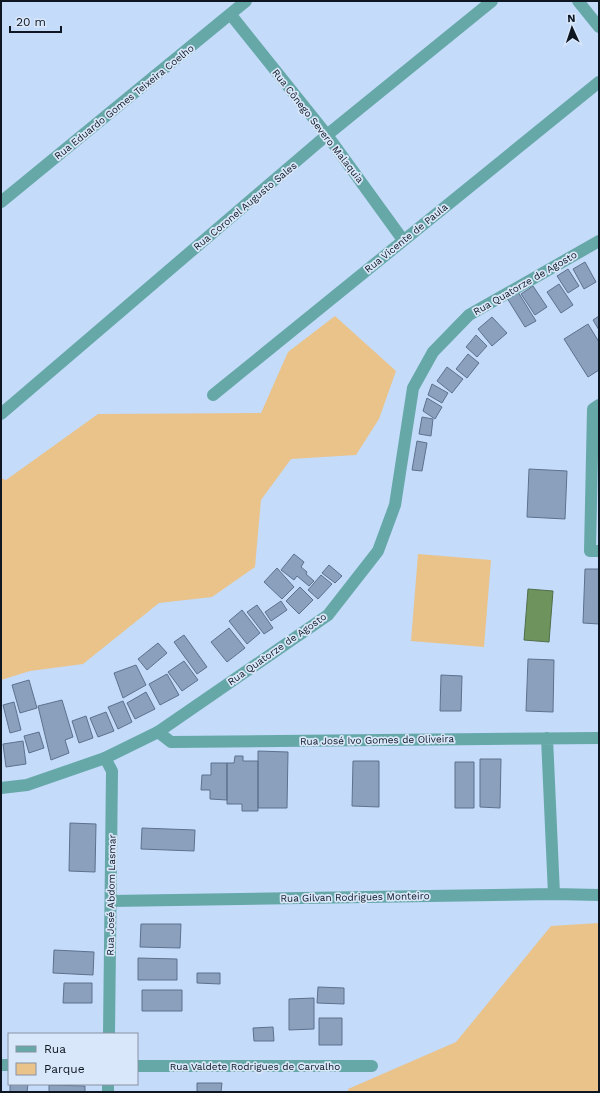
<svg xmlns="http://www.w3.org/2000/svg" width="600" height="1093" viewBox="0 0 600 1093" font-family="'Work Sans',sans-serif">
  <rect width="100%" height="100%" fill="#c4dbfa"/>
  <path fill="#eac38b" d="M335 316 396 371 379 419 356 455 291 459 261 500 255 567 212 597 159 603 83 664 30 671 1 680V478L6 480 98 414 261 413 288 352Z
    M418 554 491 560 484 647 411 641Z
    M599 923V1092H348V1089L456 1042 551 926Z"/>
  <path fill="#6e935d" stroke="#516e4b" d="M528 589 553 591 549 642 524 640Z"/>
  <path fill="#8aa0bd" stroke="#5d718d" d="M585 262 596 282 584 289 573 269Z
    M568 269 579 286 568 293 557 276Z
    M559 284 573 305 561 313 547 292Z
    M533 286 547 307 535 315 521 294Z
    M518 292 536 321 525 327 507 298Z
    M599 316V330L593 320Z
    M492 317 507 333 492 346 478 329Z
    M588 324 599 342V370L588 377 564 339Z
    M476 335 487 346 477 357 466 347Z
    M468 354 479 363 467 378 456 369Z
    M447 367 463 379 452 393 437 381Z
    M432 384 448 393 442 403 428 395Z
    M427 398 442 407 435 419 423 411Z
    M422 417 433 419 431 436 419 434Z
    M417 441 427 443 422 471 412 470Z
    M529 469 567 471 565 519 527 517Z
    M294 554 304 562 301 567 307 572 306 574 314 581 309 586 297 576 294 580 281 570Z
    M329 565 342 576 335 583 322 573Z
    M277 568 294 587 282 599 264 582Z
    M585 569H599V624L583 623Z
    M321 575 332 584 318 599 308 590Z
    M300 587 313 600 299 614 286 601Z
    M281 601 287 610 271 621 265 612Z
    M257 605 273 628 264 634 247 612Z
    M242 610 260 633 247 644 229 621Z
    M229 628 245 648 227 662 211 642Z
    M184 635 207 667 197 674 174 642Z
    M158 643 167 653 147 670 138 659Z
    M528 659 554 660 553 712 526 711Z
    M184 661 198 680 182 691 168 672Z
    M136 665 146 685 123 698 114 673Z
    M167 674 179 695 160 705 149 684Z
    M441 675 462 676 461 711H440Z
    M29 680 37 708 20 713 12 685Z
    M146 692 155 709 135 719 127 703Z
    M62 700 73 737 65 740 69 753 51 760 38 706Z
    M123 701 132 722 118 729 108 707Z
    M14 702 21 730 10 733 3 705Z
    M106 712 114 731 98 737 90 718Z
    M86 716 93 738 79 743 72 721Z
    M39 732 44 748 29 753 24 736Z
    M23 741 26 764 6 767 3 744Z
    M258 751 288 752 287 808H258Z
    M235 756H243V761H258V811H242V804H227V763H234Z
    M480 759H501L500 808 480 807Z
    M353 761H379V807L352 806Z
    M455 762H474V808H455Z
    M211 763H227V800L210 799V790H201L202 775H211Z
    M70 823 96 824 95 872 69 871Z
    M142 828 195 830 194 851 141 849Z
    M141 924H181L180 948 140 947Z
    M54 950 94 952 93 975 53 973Z
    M138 958 177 959V980H138Z
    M197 973H220V984L197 983Z
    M64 983H92V1003H63Z
    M318 987 344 988V1004L317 1003Z
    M142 990H182V1011H142Z
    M314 998V1029L289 1030V999Z
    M319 1018H342V1045H319Z
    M273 1027 274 1041H254L253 1028Z
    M197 1083H222L221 1092H197Z
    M10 1084H28L27 1092H10Z
    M49 1085 85 1086V1092H49Z"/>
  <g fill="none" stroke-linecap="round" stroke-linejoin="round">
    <path stroke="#66a8a8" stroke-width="12" d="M578 1 599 27
      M231 15 327 135 403 240
      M1 202 246 1
      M213 395 599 82
      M599 405 593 409 590 551H599
      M1 414 327 135 492 1
      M158 732 171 742 599 738
      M547 738 554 894
      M105 758 112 771 109 1034
      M111 901 554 894 599 895
      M1 1065H9
      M137 1066H372
      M108 1092V1084"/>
    <path stroke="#66a8a8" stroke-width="12" d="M1 788 27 785 105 758 158 732 328 615 378 551 395 505 413 388 433 352 469 315 599 241"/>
  </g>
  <g text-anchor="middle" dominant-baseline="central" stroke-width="3.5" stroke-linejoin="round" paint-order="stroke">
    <g font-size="10" fill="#0e1621" stroke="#d9e7fa">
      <text transform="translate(124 102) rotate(-39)">Rua Eduardo Gomes Teixeira Coelho</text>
      <text transform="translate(318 126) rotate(52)">Rua Cônego Severo Malaquia</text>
      <text transform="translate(245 206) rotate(-40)">Rua Coronel Augusto Sales</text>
      <text transform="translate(406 238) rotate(-39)">Rua Vicente de Paula</text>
      <text transform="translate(525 283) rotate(-30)">Rua Quatorze de Agosto</text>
      <text transform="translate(277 649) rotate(-35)">Rua Quatorze de Agosto</text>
      <text transform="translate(377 740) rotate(-1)">Rua José Ivo Gomes de Oliveira</text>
      <text transform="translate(111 895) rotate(-89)">Rua José Abdom Lasmar</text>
      <text transform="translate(355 897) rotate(-1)">Rua Gilvan Rodrigues Monteiro</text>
      <text x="255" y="1066">Rua Valdete Rodrigues de Carvalho</text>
    </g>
  </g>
  <rect width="600" height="1093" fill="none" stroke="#0e1621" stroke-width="4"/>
  <rect x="8" y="1033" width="130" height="52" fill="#d9e7fa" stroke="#8893a3"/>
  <rect x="16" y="1046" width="20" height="6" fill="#66a8a8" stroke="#8893a3"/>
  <text x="44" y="1053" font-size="12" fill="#0e1621">Rua</text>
  <rect x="16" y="1063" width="20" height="12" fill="#eac38b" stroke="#8893a3"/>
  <text x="44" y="1073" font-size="12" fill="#0e1621">Parque</text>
  <g transform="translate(572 28) rotate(357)" stroke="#d9e7fa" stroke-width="3" paint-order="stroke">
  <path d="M0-3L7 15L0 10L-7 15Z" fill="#0e1621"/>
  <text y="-6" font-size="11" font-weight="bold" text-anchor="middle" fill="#0e1621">N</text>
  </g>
  <path d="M10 26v6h51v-6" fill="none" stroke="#0e1621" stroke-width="2"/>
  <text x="16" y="26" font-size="12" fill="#0e1621" stroke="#d9e7fa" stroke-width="3" paint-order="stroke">20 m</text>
</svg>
